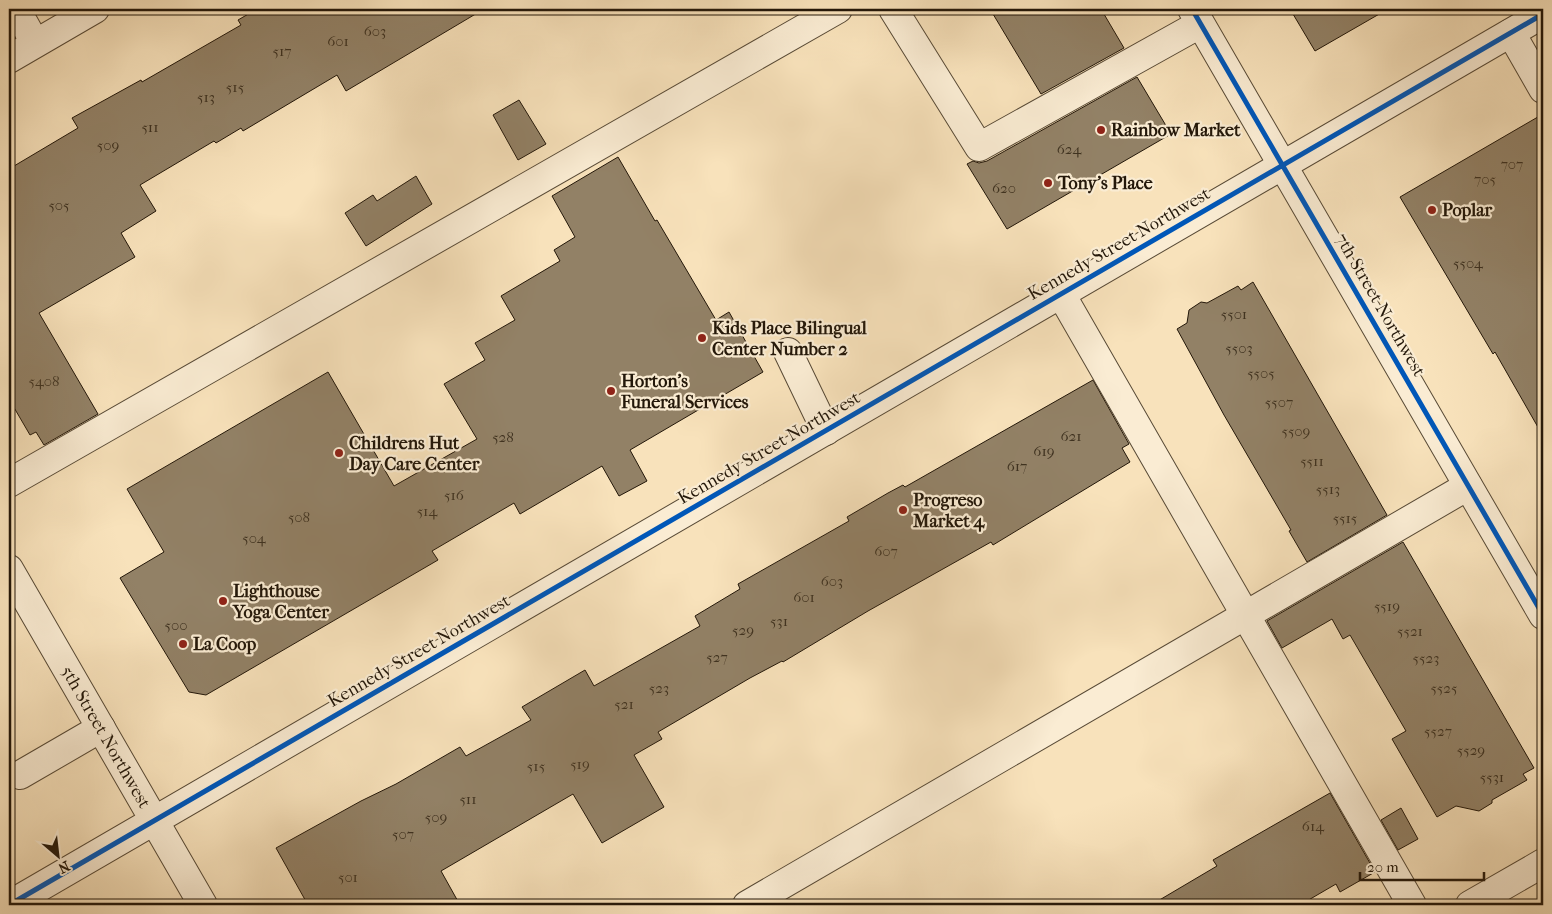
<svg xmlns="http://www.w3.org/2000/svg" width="1552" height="914" viewBox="0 0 1552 914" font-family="'IM FELL French Canon',serif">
  <rect width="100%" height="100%" fill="#f8e2bb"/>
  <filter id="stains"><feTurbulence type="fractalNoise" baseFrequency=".004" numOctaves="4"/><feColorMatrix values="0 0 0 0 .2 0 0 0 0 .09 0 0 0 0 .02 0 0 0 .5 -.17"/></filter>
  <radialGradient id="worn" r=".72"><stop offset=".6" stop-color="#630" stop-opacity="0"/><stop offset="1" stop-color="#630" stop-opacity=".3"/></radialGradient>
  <path fill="#928166" stroke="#231709" d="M257 9H484L346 91 337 75 243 131 241 128 216 143 214 141 140 185 156 211 121 233 135 257 39 313 98 414 44 445 36 432 30 435 9 399V169L78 128 72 118 141 80 142 82 241 25 238 20Z
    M990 9H1101L1124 48 1041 94Z
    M1290 9H1388L1315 51Z
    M1137 77 1171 134 1007 229 967 164 973 161 979 163 987 161Z
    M519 100 546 144 518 160 493 115Z
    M1543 114V436L1495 352 1493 354 1400 197Z
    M618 157 655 221 657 220 716 320 729 312 763 372 630 450 647 481 619 496 602 466 520 514 514 503 432 551 438 560 206 695 189 692 120 578 164 552 127 489 328 372 394 486 477 439 444 384 485 360 475 343 515 320 501 296 560 261 554 250 575 237 552 196Z
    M416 176 432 204 366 246 345 213 373 195 377 201Z
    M1253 282 1387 515 1307 562 1289 531 1291 530 1224 415 1177 329 1187 323 1189 310 1201 302 1207 303 1238 286 1241 290Z
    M1093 380 1129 444 1122 448 1130 462 993 545 991 542 868 611 783 662 782 661 750 678 658 732 662 739 634 755 664 807 602 843 573 794 441 871 460 905H308L276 848 361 801 396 784 460 747 466 756 531 720 522 707 585 670 594 686 700 626 695 616 740 589 738 584 849 521 847 517 888 493 903 485 905 487Z
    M1403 542 1534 768 1523 774 1527 780 1492 800V803L1479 811 1456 806 1437 817 1392 739 1406 731 1350 635 1343 639 1332 619 1282 648 1267 621Z
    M1330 793 1375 872 1340 892 1336 884 1300 905H1151L1217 866 1213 860Z
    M1401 808 1418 839 1398 850 1381 820Z"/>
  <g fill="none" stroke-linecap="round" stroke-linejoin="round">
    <g stroke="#584a36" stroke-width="30">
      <g id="minor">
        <path d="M16 9 35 43"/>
        <path d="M893 9 979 147 1200 24"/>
        <path d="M1192 9 1543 615"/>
        <path d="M1511 33 1543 89"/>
        <path d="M9 59 95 9"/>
        <path d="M1061 294 1412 905"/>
        <path d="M788 352 826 431"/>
        <path d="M9 483 838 9"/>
        <path id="s1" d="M9 569 203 905"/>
        <path d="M20 775 101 728"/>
        <path d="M9 905 1543 14"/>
        <path d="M747 905 1468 486"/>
        <path d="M1470 905 1543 863"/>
      </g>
    </g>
    <use href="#minor" stroke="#faecd3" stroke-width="28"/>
    <g stroke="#faecd3" stroke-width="8">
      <path id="cycleway" d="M1192 9 1543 615
        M9 905 1543 14"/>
    </g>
    <use href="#cycleway" stroke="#0057b8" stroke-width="5"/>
  </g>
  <g fill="#8f2418" stroke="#faecd3" stroke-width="2">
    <circle cx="1101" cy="130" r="5"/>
    <circle cx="1048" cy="183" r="5"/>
    <circle cx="1432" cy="210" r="5"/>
    <circle cx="702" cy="338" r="5"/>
    <circle cx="611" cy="391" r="5"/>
    <circle cx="339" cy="453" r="5"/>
    <circle cx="903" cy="510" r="5"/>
    <circle cx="223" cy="601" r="5"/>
    <circle cx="183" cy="644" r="5"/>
  </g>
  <g text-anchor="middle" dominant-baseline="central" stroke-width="4.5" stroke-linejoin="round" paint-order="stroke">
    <g font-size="15" fill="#3f3220">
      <text x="375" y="31">603</text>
      <text x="338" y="41">601</text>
      <text x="282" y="51">517</text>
      <text x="235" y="87">515</text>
      <text x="206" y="97">513</text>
      <text x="150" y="127">511</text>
      <text x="108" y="145">509</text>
      <text x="1069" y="149">624</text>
      <text x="1512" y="164">707</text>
      <text x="1485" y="179">705</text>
      <text x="1004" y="188">620</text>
      <text x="59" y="205">505</text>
      <text x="1468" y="263">5504</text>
      <text x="1234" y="314">5501</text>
      <text x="1239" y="348">5503</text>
      <text x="1261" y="373">5505</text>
      <text x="44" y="381">5408</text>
      <text x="1279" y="402">5507</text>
      <text x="1296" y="431">5509</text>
      <text x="1071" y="436">621</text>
      <text x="503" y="437">528</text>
      <text x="1044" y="451">619</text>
      <text x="1312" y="461">5511</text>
      <text x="1017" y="466">617</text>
      <text x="1328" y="489">5513</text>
      <text x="454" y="495">516</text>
      <text x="427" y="511">514</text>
      <text x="299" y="517">508</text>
      <text x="1345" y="518">5515</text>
      <text x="254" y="538">504</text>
      <text x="886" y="551">607</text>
      <text x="832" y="581">603</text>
      <text x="804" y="597">601</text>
      <text x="1387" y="606">5519</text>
      <text x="779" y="621">531</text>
      <text x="176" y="625">500</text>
      <text x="743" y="630">529</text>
      <text x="1410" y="631">5521</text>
      <text x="717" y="657">527</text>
      <text x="1426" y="658">5523</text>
      <text x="659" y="688">523</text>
      <text x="1444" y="688">5525</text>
      <text x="624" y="704">521</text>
      <text x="1438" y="731">5527</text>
      <text x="1471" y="750">5529</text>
      <text x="580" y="764">519</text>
      <text x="536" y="766">515</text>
      <text x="1492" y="777">5531</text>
      <text x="468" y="799">511</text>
      <text x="436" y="817">509</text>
      <text x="1313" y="826">614</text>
      <text x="403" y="834">507</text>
      <text x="348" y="877">501</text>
    </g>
    <g font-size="18" font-weight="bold" fill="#231709" stroke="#faecd3" text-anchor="start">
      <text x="1111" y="130">Rainbow Market</text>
      <text x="1058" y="183">Tony's Place</text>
      <text x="1442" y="210">Poplar</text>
      <text x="712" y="328">Kids Place Bilingual<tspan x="712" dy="21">Center Number 2</tspan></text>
      <text x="621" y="381">Horton's<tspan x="621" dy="21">Funeral Services</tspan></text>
      <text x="349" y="443">Childrens Hut<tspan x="349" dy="21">Day Care Center</tspan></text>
      <text x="913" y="500">Progreso<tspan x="913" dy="21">Market 4</tspan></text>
      <text x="233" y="591">Lighthouse<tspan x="233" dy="21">Yoga Center</tspan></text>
      <text x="193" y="644">La Coop</text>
    </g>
    <g font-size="18" fill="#231709" stroke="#faecd3">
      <text transform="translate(1119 244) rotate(-30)">Kennedy Street Northwest</text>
      <text transform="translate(1380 305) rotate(60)">7th Street Northwest</text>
      <text transform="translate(769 448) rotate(-30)">Kennedy Street Northwest</text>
      <text transform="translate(419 651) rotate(-30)">Kennedy Street Northwest</text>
      <text stroke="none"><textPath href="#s1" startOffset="194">5th Street Northwest</textPath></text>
    </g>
  </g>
  <rect width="1552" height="914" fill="none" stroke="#f8e2bb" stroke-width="30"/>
  <rect x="10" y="10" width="1532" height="894" fill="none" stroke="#231709" stroke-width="2.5"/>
  <rect x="15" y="15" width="1522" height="884" fill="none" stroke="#231709"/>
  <g transform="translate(58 856) rotate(152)" stroke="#faecd3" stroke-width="4" paint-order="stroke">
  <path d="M0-4L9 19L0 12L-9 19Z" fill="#231709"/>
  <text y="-8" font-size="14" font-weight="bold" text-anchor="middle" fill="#231709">N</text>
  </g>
  <path d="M1360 872v8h124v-8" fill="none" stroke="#231709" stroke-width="2.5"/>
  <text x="1367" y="872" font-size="15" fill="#231709" stroke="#faecd3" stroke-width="4" paint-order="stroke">20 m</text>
  <rect width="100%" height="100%" filter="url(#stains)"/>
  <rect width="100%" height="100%" fill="url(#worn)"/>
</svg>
